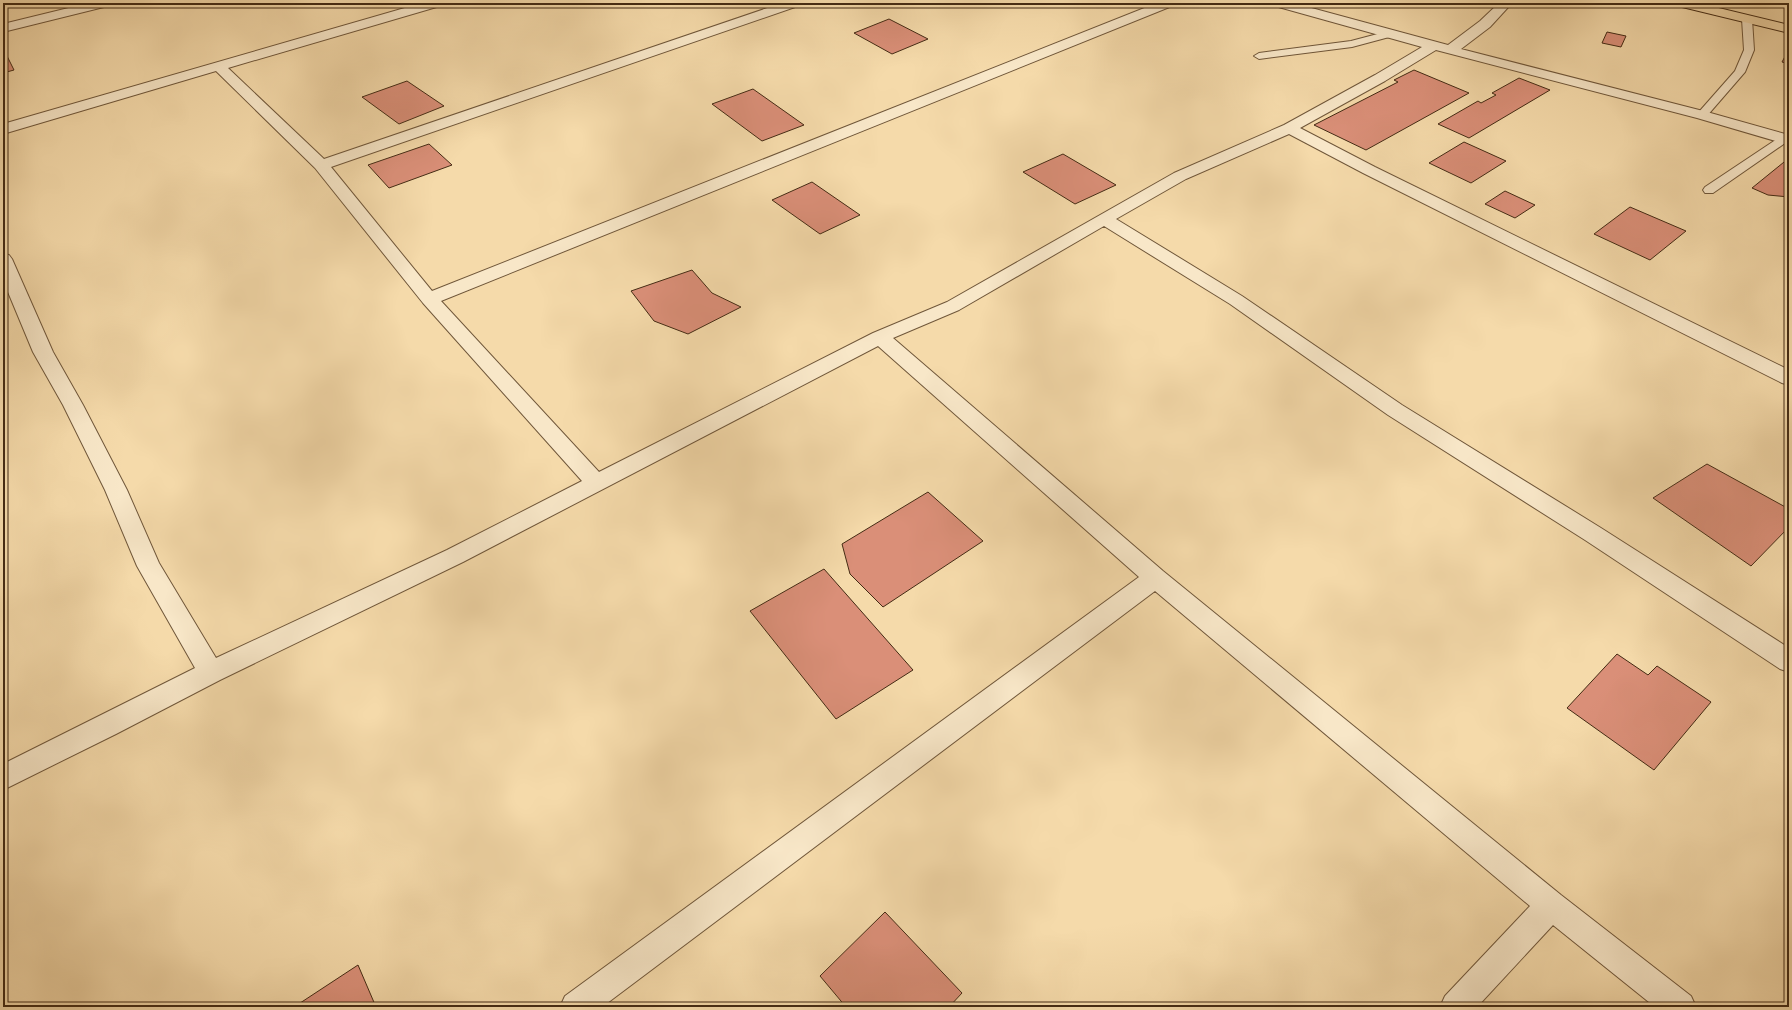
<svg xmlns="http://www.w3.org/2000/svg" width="1792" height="1010" font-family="'Libre Bodoni',serif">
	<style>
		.building { fill: #da8f78; stroke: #442b14 }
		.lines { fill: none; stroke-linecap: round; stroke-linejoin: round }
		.service-casing { stroke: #70573a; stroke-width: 2 }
		.minor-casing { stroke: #70573a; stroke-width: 2 }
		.trunk-casing { stroke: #442b14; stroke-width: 2 }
		.service { fill: #f8e7c8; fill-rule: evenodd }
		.minor { fill: #f8e7c8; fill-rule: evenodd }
		.trunk { fill: #f5daaa; fill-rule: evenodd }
	</style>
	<rect width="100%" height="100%" fill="#f5daaa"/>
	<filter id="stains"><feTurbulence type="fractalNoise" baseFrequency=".005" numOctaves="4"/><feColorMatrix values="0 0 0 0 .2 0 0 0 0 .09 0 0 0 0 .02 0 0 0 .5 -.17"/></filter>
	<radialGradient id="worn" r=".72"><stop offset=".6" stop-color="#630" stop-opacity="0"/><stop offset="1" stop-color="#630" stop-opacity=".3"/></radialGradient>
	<path class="building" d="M889 19 928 39 892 54 854 33Z
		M1607 32 1626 36 1621 47 1602 43Z
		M3 48 14 70 3 73Z
		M1789 49V64L1782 62Z
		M1414 70 1469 93 1366 150 1314 125 1398 82 1394 80Z
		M1519 78 1550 90 1469 138 1438 124 1478 101 1481 103 1496 95 1492 93Z
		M407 81 444 106 399 124 362 97Z
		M753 89 804 125 762 141 712 104Z
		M1464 142 1506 161 1471 183 1429 163Z
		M429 144 452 165 389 188 368 165Z
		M1063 154 1116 185 1075 204 1023 172Z
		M1789 158V197L1768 195 1752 188Z
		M812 182 860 215 820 234 772 200Z
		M1505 191 1535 205 1515 218 1485 204Z
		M1630 207 1686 231 1650 260 1594 234Z
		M692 270 712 293 741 307 688 334 654 321 631 291Z
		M1707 464 1789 509V527L1751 566 1653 498Z
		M928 492 983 541 883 607 850 574 842 544Z
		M824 569 913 670 836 719 750 611Z
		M1617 654 1648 675 1657 666 1711 702 1654 770 1567 708Z
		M885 912 962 993 949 1007H846L820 976Z
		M358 965 376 1007H294Z"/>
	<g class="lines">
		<g class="service-casing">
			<path id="service" d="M1747 16 1752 19 1754 50 1745 72 1706 117H1698L1696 115 1698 113 1735 71 1744 50 1742 19Z
				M1389 31 1394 34 1393 36 1352 47 1259 59 1254 56 1259 53 1351 41Z
				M1784 135 1789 138 1788 141 1713 193H1705L1703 190 1705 187 1780 137Z"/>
		</g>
		<g class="minor-casing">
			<path id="minor" d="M89 3H110L108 6 3 32V24Z
				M422 3H442L440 6 228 68 324 159 782 3H800L798 6 331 167 432 291 1157 3H1174L1172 6 441 301 599 472 873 333 947 302 1174 173 1284 125 1375 75 1422 47 1275 6 1273 3H1293L1448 45 1480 21 1499 3H1512L1490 27 1461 49 1707 112 1789 135V145L1697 118 1436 50 1385 81 1300 128 1375 167 1789 370V385L1782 383 1363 173 1289 134 1186 179 1116 219 1242 296 1402 405 1601 528 1789 648V672L1780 669 1585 540 1388 415 1230 304 1104 226 959 310 893 338 1163 571 1561 895 1691 996 1696 1007H1655L1553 925 1477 1007H1440L1445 996 1530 906 1155 591 602 1007H560L565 996 1139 577 878 346 463 562 220 680 116 734 3 790V764L195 668 137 566 105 490 63 405 33 352 3 280V254L9 255 12 259 53 352 83 405 127 490 159 563 216 658 447 550 582 481 423 303 315 168 216 71 3 134V124Z"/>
		</g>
		<g class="trunk-casing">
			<path id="trunk" d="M1676 3H1698L1789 25V33L1678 6Z"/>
		</g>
		<use href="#service" class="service"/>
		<use href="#minor" class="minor"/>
		<use href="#trunk" class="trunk"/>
	</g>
	<rect width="1792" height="1010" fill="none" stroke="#f5daaa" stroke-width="16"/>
	<rect x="4" y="4" width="1784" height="1002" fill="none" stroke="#442b14" stroke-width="2"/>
	<rect x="8" y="8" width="1776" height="994" fill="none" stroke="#442b14"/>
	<rect width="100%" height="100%" filter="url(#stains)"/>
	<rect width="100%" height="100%" fill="url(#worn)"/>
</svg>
